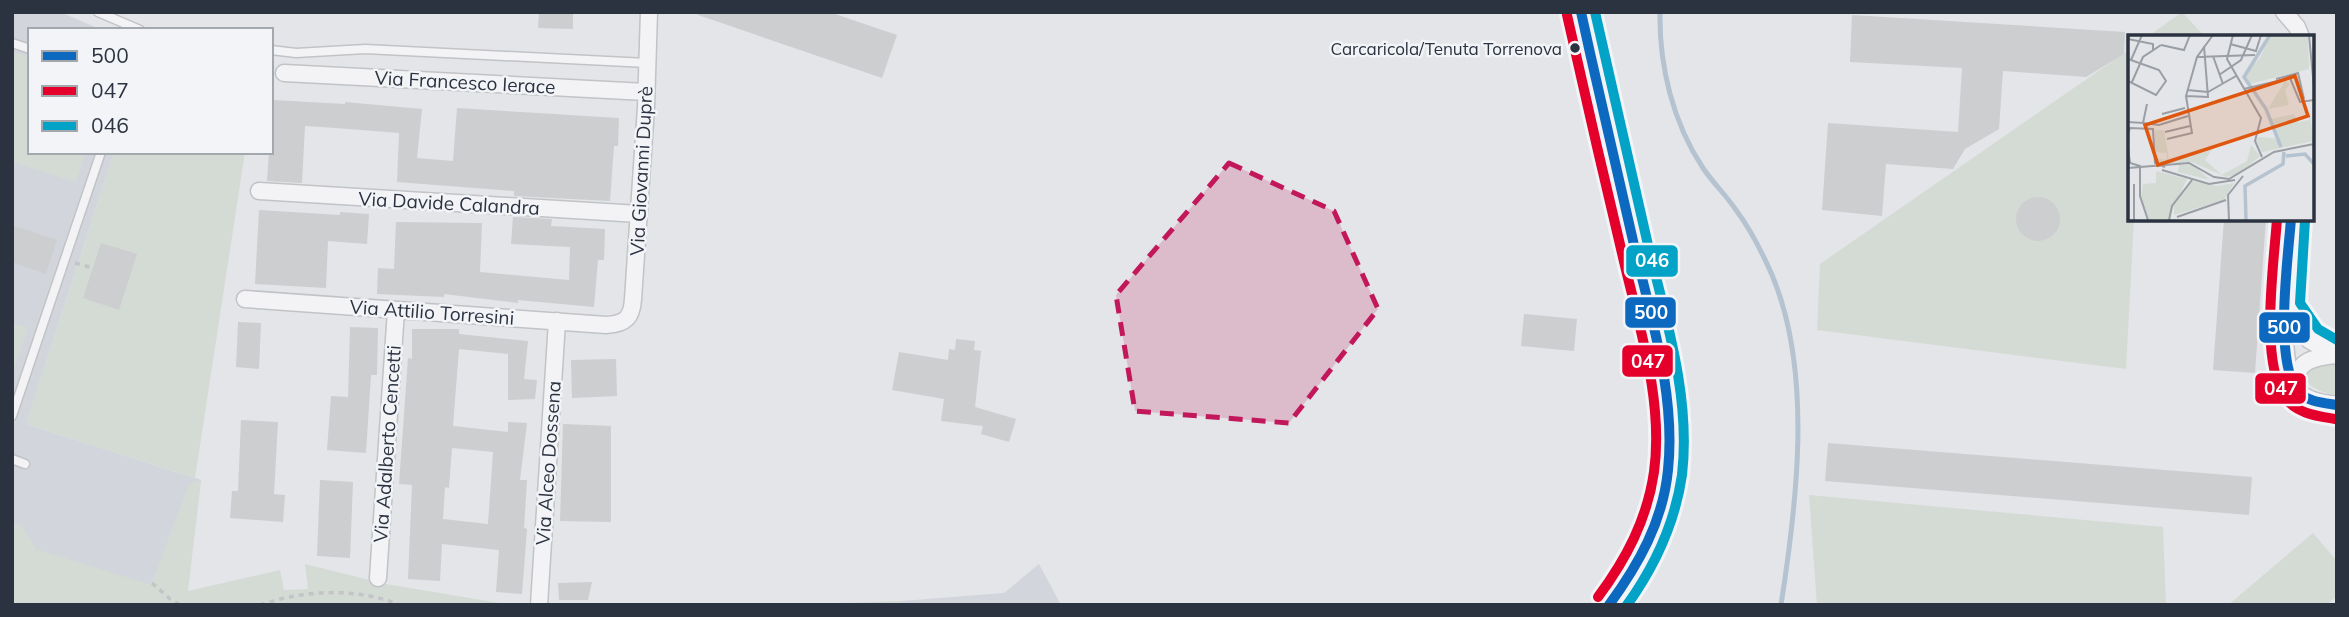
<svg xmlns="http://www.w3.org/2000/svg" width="2349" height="617" font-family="Mulish,sans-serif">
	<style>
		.built { fill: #d2d5db }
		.green { fill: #d4dbd4 }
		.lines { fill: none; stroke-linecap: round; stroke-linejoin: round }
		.stream { stroke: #b5c2d0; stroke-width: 5 }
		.building { fill: #ccced0; fill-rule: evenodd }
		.service-casing { stroke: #c2c3c6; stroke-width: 11 }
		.minor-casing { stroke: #c2c3c6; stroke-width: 19 }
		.path { stroke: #c3c3c8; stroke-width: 3.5; stroke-dasharray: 5 5; stroke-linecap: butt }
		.service { stroke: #f3f3f5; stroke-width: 8 }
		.minor { stroke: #f3f3f5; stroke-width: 16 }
		.bus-1-casing { stroke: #f2f4f7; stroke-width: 16 }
		.bus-2-casing { stroke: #f2f4f7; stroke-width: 16 }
		.bus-3-casing { stroke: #f2f4f7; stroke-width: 16 }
		.bus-1 { stroke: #0c69bf; stroke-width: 10 }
		.bus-2 { stroke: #e4002b; stroke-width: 10 }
		.bus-3 { stroke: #02a3c7; stroke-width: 10 }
		.marked { fill: #c2185b; fill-opacity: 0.2; stroke: #c2185b; stroke-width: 5; stroke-dasharray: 14 9; stroke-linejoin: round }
		.bus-dot { fill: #2c3340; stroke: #f2f4f7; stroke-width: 2.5 }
		.labels { text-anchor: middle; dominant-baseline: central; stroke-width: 5; stroke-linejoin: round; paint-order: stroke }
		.bus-label { font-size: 17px; fill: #2c3340; stroke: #f2f4f7; text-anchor: end }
		.street-label { font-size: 19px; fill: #2c3340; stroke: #f2f4f7 }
		.inset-river { fill: none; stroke: #b5c2d0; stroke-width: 3.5 }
		.inset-road { fill: none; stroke: #9a9ea5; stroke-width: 2 }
		.view { fill: #df570f; fill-opacity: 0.15; stroke: #df570f; stroke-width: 3.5 }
		.inset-edge { fill: none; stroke: #2c3340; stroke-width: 3.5 }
		.line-badge { stroke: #f2f4f7; stroke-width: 2.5 }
		.badge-label { font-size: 19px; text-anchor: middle; font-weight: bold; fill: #fff }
	</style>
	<rect width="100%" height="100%" fill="#e3e5e8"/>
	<path class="built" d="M12 12H60L102 30H30V152H114L26 424 201 480 187 591 19 605 12 601Z
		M1039 564 1061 605H903L902 601 1004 593Z"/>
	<path class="green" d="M2182 12 2205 37H2147Z
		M2130 49V219H2134L2126 369 1817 330 1820 264Z
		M12 52 30 57V152H86L76 182 12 162Z
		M114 152H245L195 478 26 424Z
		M12 323 28 328 12 373Z
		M2316 362 2337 363V395C2322 392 2303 388 2304 369Z
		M201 480 188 591 280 570 284 590 308 589 305 564 386 584 511 605H19L12 601V523L21 525 36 549 148 584 152 582 189 484Z
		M1809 495 2163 527 2166 605H1817Z
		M2313 533 2337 561V596L2326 605H2228Z
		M902 601 903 605H783Z"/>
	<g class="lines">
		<path class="stream" d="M1660 12C1659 66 1673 123 1703 168 1713 183 1726 195 1736 210 1751 230 1762 252 1772 275 1813 372 1797 503 1781 605"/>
	</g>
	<path class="building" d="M539 12H573V29L538 28Z
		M699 12H829L897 35 882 78 698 15Z
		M1852 15 2125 32 2124 54 2086 77 2003 71 1999 129 1965 149 1953 169 1886 164 1882 216 1822 210 1828 123 1958 132 1962 68 1850 62Z
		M274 100 345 104V102L422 109 417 158 453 161 457 108 619 118 618 146H614L610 201 514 196V191L397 182 399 133 336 128 305 126 302 183 267 181 269 152H271L272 147Z
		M2016 219a22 22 0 1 1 44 0a22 22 0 1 1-44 0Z
		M259 210 340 215V212L369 214 367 244 328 241 326 288 255 284Z
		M513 217 552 219 551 226 605 229 604 260H598L594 307 518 300V303L444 294V297L377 294 378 268 394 269 396 222 482 223 480 272 569 280 570 247 511 244Z
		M2224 219H2266L2255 373 2213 370Z
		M12 225 57 240 46 274 12 262Z
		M101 243 137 254 119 310 83 298Z
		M1524 314 1577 319 1574 351 1521 346Z
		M238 322 261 323 259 369 236 367Z
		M350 327 378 328 377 375H371L366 453 327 450 331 396 348 397Z
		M412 329H459V334L528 341 524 379 537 380 535 399 508 400V354L459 349 453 426 508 432V422L527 423 520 480H527L524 528 527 529 522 594 496 592 499 550 442 544 440 581 408 579 412 485 399 484 408 358 412 359ZM452 448 493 452 488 524 443 519 445 487 449 488Z
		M956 339 975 341 974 350 981 351 975 407 1016 419 1009 442 981 434 983 426 941 421 944 399 892 390 899 352 948 360 949 349 955 350Z
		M616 359 617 396 572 398 571 360Z
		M241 420 278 422 274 494 285 495 283 522 230 518 232 491H238Z
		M563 424 611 426V522L560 521Z
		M1828 443 2252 477 2249 515 1825 481Z
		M320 480 353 482 350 558 317 556Z
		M592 582 588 600H559L558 583Z"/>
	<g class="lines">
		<g class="service-casing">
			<path id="service" d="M98 12 140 30
				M12 43 30 49
				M271 50 296 53 365 49 647 63
				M12 416 101 152
				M12 459 25 464"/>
		</g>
		<g class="minor-casing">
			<path id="minor" d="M1581 12C1600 97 1619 182 1639 266 1654 333 1675 402 1668 471 1661 526 1642 562 1609 605
				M2284 12 2297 27 2301 37
				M284 73 646 92
				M259 191 639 214
				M2291 219C2289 254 2275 364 2297 390 2306 401 2323 403 2337 405
				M245 299 606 325C626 324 632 317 633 299L646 107 649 12
				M2287 308 2309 340 2337 356
				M2293 382C2300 360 2312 358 2334 355
				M378 578 396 310
				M539 605 557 321"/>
		</g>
		<path class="path" d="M75 263 93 268
			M152 583 170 599 180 605
			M260 605C304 590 356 587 400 605"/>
		<use href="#service" class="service"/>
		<use href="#minor" class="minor"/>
		<g class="bus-1-casing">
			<path id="bus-1" d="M1581 12C1598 90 1616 168 1634 245 1651 318 1676 395 1668 470 1663 521 1639 564 1609 605
				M2291 219C2288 259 2274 358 2297 390 2306 402 2324 403 2337 405"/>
		</g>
		<g class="bus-2-casing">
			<path id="bus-2" d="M1567 15C1585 94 1603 174 1622 253 1638 323 1664 400 1654 472 1647 520 1626 559 1598 597
				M2277 219C2274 263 2259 363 2286 399 2298 414 2318 416 2335 419"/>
		</g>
		<g class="bus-3-casing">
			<path id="bus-3" d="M1595 12C1613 90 1630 167 1648 245 1666 319 1691 398 1682 475 1675 523 1655 566 1627 605
				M2305 220 2300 303 2318 329 2337 340"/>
		</g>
		<use href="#bus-1" class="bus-1"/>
		<use href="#bus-2" class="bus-2"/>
		<use href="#bus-3" class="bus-3"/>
	</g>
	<path class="marked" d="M1229 163 1334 211 1378 309 1289 423 1135 411 1116 295Z"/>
	<circle class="bus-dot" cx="1575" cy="48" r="6"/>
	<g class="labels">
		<g class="bus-label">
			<text x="1562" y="48">Carcaricola/Tenuta Torrenova</text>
		</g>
		<g class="street-label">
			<text transform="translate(465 82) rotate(3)">Via Francesco Ierace</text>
			<text transform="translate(641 171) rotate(-87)">Via Giovanni Duprè</text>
			<text transform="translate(449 203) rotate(3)">Via Davide Calandra</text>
			<text transform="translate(432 312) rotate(4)">Via Attilio Torresini</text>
			<text transform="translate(387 444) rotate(-86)">Via Adalberto Cencetti</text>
			<text transform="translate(548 463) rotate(-86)">Via Alceo Dossena</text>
		</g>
	</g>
	<g transform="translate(2128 35)">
		<rect width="186" height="186" fill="#e3e5e8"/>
		<path d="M142 0H180L181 34 121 49 117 37 132 23ZM157 46 162 49 157 55 161 70 140 74ZM182 77 185 106 134 117 128 105 131 102 151 104 143 84 166 79 170 87 181 85ZM27 95H36L41 124 87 110 77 125 94 140 119 126 123 110 132 121 111 139 98 142 64 127 31 129 28 123 38 125 39 118 27 117ZM51 130H65L82 145 50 137ZM28 136 59 144 40 184H21L13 162 15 149 28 148ZM63 146 89 151 106 148 96 165 46 180V170Z" fill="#d4dbd4"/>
		<path class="inset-river" d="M142 0 116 42 138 74 153 112M158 121 177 119 186 129M118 185 117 151 155 129 156 117"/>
		<path class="inset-road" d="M105 0 99 24 133 83 127 106 134 122M181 0 186 53M0 4 25 9V15M102 9 128 16 133 0M33 10 56 15 62 0M85 21 95 49M69 22 127 20M0 24 31 35 38 46 28 60 0 46M3 25 14 0M91 40 113 25 124 0M148 44 170 38 176 64M4 47 15 22 33 10M116 54 162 43 172 67 186 65M59 55 80 57 108 41M58 61 80 62 76 11M34 79 57 73M0 87 15 88 19 69M15 88 31 90 60 81M37 97 62 91M0 99 2 93 25 94 27 128 37 132M39 104 64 98 58 61 69 22 85 0M0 113 2 128 12 131V161L20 185M0 133 61 128 86 142 101 144 146 117 186 109M34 135 81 149 107 145M6 149V185M49 182 98 165M41 185 44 171 64 145M101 185 100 160 115 141"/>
		<path class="view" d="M167 41 180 81 30 130 17 90Z"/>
		<rect width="186" height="186" class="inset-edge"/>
	</g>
	<g class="line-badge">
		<rect x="1625" y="244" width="54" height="34" rx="7" fill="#02a3c7"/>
		<rect x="1624" y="296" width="53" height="33" rx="7" fill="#0c69bf"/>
		<rect x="2258" y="311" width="53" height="33" rx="7" fill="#0c69bf"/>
		<rect x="1621" y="344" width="53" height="34" rx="7" fill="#e4002b"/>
		<rect x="2254" y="372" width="53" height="33" rx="7" fill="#e4002b"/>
	</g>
	<g class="badge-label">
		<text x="1652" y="267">046</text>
		<text x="1651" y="319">500</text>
		<text x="2284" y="334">500</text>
		<text x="1648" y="368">047</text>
		<text x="2281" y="395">047</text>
	</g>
	<rect width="2349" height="617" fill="none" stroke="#2c3340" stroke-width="28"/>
	<rect x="28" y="28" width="245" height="126" fill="#f2f4f7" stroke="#a3a7ae" stroke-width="2"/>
	<rect x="42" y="51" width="35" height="10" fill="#0c69bf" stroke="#a3a7ae" stroke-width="2"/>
	<text x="91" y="63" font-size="21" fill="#2c3340">500</text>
	<rect x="42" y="86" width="35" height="10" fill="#e4002b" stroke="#a3a7ae" stroke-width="2"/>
	<text x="91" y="98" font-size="21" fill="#2c3340">047</text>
	<rect x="42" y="121" width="35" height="10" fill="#02a3c7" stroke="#a3a7ae" stroke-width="2"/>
	<text x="91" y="133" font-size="21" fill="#2c3340">046</text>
</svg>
